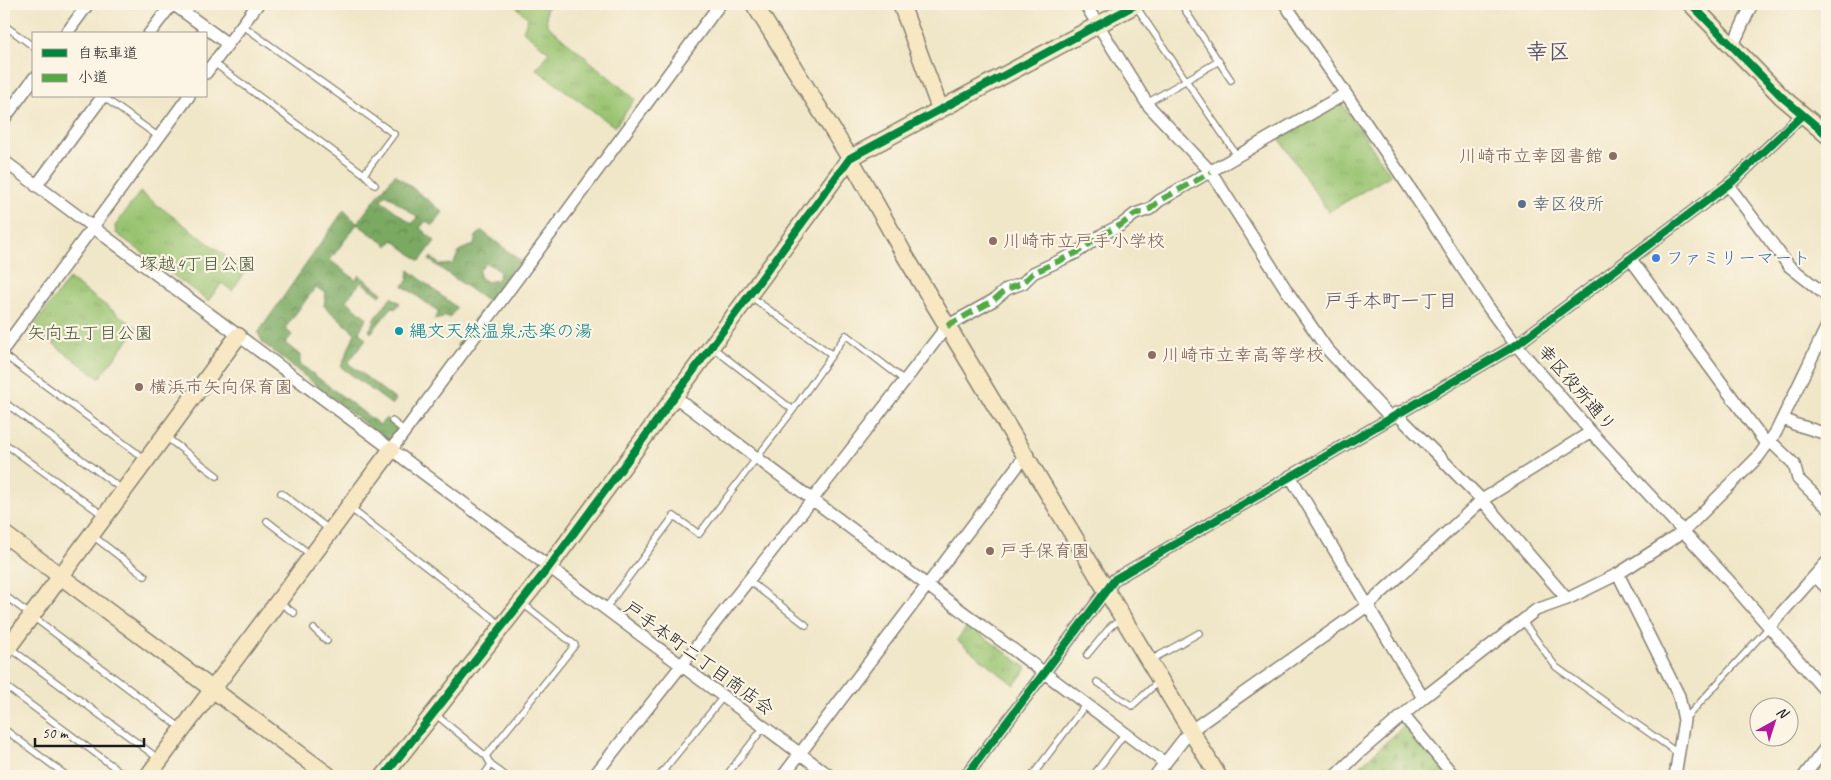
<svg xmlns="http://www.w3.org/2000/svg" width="1831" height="780" font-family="Caveat,'Klee One',sans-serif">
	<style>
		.forest { fill: url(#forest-crowns); stroke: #4b623f; fill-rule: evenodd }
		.cemetery { fill: url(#cemetery-stones); stroke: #5a7046 }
		.park { fill: url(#park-tufts); stroke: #5a7046 }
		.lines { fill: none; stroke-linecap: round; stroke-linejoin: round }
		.lane-casing { stroke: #868172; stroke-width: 8 }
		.street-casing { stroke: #868172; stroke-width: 14 }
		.secondary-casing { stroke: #868172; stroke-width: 19 }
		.lane { stroke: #fff; stroke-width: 5.5 }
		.street { stroke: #fff; stroke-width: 11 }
		.secondary { stroke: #f7e8c3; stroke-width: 16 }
		.quiet { stroke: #52a943; stroke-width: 6; stroke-dasharray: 12 6; stroke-linecap: butt }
		.cycleway-casing { stroke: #fcf5e5; stroke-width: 11 }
		.cycleway { stroke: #00873e; stroke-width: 8 }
		.education-dot { fill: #8d6e63; stroke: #fcf5e5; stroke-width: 2 }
		.service-dot { fill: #5c6f8a; stroke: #fcf5e5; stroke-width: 2 }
		.shop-dot { fill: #3f7fe0; stroke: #fcf5e5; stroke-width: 2 }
		.culture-dot { fill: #0f9aa8; stroke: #fcf5e5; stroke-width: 2 }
		.labels { text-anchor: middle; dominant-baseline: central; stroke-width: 4.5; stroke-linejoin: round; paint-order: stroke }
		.education-label { font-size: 18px; fill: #785e54; stroke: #fcf5e5; text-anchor: start }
		.service-label { font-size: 18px; fill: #4e5e75; stroke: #fcf5e5; text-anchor: start }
		.shop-label { font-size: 18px; fill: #366cbe; stroke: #fcf5e5; text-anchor: start }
		.park-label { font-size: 18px; fill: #475639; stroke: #fcf5e5 }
		.culture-label { font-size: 18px; fill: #0d838f; stroke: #fcf5e5; text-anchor: start }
		.street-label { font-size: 18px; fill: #1c1c1c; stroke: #fcf5e5 }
		.neighbourhood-label { font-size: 19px; fill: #585167; stroke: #fcf5e5 }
		.district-label { font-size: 22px; font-weight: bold; fill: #585167; stroke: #fcf5e5 }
	</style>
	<defs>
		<pattern id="forest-crowns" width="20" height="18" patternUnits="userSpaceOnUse" patternTransform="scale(1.25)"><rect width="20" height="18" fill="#7aa962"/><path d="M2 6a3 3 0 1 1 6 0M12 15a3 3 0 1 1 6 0" fill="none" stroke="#638950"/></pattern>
		<pattern id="cemetery-stones" width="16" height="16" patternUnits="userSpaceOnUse" patternTransform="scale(1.25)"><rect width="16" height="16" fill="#98c370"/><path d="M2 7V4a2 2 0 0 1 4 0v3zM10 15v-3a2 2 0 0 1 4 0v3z" fill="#82a760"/></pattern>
		<pattern id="park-tufts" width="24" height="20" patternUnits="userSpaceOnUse" patternTransform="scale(1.25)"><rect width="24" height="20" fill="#98c370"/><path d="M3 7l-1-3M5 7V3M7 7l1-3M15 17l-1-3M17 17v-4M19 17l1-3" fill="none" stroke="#82a760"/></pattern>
	</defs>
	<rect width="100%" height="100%" fill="#fcf5e5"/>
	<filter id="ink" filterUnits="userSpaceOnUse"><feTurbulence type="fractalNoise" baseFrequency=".02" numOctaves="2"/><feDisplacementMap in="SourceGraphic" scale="10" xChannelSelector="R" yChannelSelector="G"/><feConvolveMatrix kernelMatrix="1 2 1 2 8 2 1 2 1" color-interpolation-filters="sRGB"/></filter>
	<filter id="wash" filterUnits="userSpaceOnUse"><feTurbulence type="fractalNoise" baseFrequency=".0096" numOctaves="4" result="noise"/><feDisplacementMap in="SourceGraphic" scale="20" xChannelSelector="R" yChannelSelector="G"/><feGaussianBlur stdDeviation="1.12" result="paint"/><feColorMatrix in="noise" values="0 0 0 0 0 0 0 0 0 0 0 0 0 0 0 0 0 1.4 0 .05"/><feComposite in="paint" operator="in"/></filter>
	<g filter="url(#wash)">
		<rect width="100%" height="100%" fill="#f0e6c8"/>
		<path class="forest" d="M395 174 443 212 432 226 426 221 420 228 435 241 420 261 393 240 388 246 357 224 330 260 356 280 359 275 382 293 380 296 361 282 346 300 367 318 359 332 366 339 348 363 396 400 392 405 341 367 355 333 324 306 326 292 315 288 285 328 292 335 285 343 300 355V364L380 425 386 418 400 430 389 443 263 343 258 333 344 210 357 223ZM386 194 417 217 412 224 381 200Z
			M482 231 521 261V267L460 350 457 345 465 335 464 333 488 302 429 260 431 257 440 265 453 264 460 250 474 245 476 236ZM486 263 496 268 500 273 497 280 488 282 481 279 479 271Z
			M409 270 457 308 449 318 445 315 443 318 434 320 439 312 403 286 407 281Z
			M391 297 400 303 395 309 392 307 371 333 369 330 375 322 373 321Z"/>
		<path class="cemetery" d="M1406 724 1448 776H1349Z"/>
		<path class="park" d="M513 4H550L546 10 547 25 635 99 615 127 536 69 549 52 523 31 528 18Z
			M1341 102 1391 175 1328 212 1279 138Z
			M140 192 246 271 232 291 222 283 208 301 116 233 115 226Z
			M69 279 137 328 99 378 32 328Z
			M968 625 1027 668 1014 685 957 640Z"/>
	</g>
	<g filter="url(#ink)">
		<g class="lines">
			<g class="lane-casing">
				<path id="lane" d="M1181 4 1231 80
					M1135 5 1238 157
					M4 25 34 47
					M242 25 394 134 364 174
					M214 63 364 174 375 185
					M102 96 159 137
					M1147 103 1219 61
					M750 296 831 354
					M712 347 793 410
					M4 355 145 459
					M4 402 123 490
					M392 421 405 431
					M166 437 217 476
					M4 443 103 515
					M281 493 330 530
					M350 508 501 625
					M267 521 311 555
					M93 536 145 576
					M748 580 806 625
					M4 595 181 728
					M279 602 294 613
					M605 609 674 516 699 534 793 410 846 335 904 380
					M1522 620 1556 667 1679 754
					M314 629 327 641
					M10 648 159 759
					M1087 655 1111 626 1121 620
					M1151 660 1199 633
					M1097 682 1132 706 1159 681
					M4 685 126 776
					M435 714 486 756
					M1685 719 1769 627
					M4 729 67 776
					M491 765 506 776
					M663 771 670 776
					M4 775 6 776
					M483 776 491 765 486 756 575 645 522 603
					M659 776 723 697
					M726 776 764 727
					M1032 776 1086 704
					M1093 776 1125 733"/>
			</g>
			<g class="street-casing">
				<path id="street" d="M173 4 228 44
					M1085 4 1148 105 1211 172 1287 291 1327 349 1390 417
					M1285 4 1407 184 1488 307 1516 345 1591 432 1731 583 1827 693
					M66 34 88 4
					M149 34 172 4
					M1732 47 1752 4
					M206 73 258 4
					M4 119 34 78
					M4 161 830 776
					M1728 185 1789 266 1827 296
					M36 186 103 96
					M1630 258 1767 445
					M4 348 189 96
					M674 396 1165 763
					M1396 413 1482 500 1567 599
					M1783 418 1794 424 1827 434
					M1769 440 1794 464 1798 479 1827 507
					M391 450 720 4
					M1290 476 1423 698
					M1618 574 1679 696 1684 720 1675 776
					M1815 576 1827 588
					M1769 627 1827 562
					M1403 715 1454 776
					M594 776 812 500 947 326 994 300 1007 289 1023 283 1033 273 1076 253 1103 234 1121 225 1135 214 1150 209 1159 201 1345 94
					M783 776 1025 456
					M966 776 1115 579 1516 345 1733 181 1802 115
					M1155 776 1190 731 1367 606 1482 500 1591 432
					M1335 776 1360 752 1423 698 1536 610 1567 599 1618 574 1683 532 1758 457 1776 432 1827 326
					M1804 776 1827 746"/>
			</g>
			<g class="secondary-casing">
				<path id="secondary" d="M754 4 850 158 904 254 1218 776
					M901 4 940 109
					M1691 4 1782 97 1827 135
					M4 534 329 776
					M4 653 238 336
					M148 776 391 450
					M384 776 549 567 850 158 1137 4"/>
			</g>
			<use href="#lane" class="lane"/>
			<use href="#street" class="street"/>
			<use href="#secondary" class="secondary"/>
			<path class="quiet" d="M947 326 994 300 1007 289 1023 283 1033 273 1076 253 1103 234 1121 225 1135 214 1150 209 1159 201 1211 172"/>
			<g class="cycleway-casing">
				<path id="cycleway" d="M1691 4 1782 97 1827 135
					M384 776 549 567 850 158 1137 4
					M966 776 1115 579 1516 345 1733 181 1802 115"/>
			</g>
			<use href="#cycleway" class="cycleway"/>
		</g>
	</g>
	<g class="education-dot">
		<circle cx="1613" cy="156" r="5"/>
		<circle cx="993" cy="241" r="5"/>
		<circle cx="1152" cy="355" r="5"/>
		<circle cx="139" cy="387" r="5"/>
		<circle cx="990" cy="551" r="5"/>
	</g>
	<circle class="service-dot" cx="1522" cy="204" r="5"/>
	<circle class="shop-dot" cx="1656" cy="258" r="5"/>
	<circle class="culture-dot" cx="399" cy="331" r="5"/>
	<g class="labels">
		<g class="education-label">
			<text x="1603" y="156" text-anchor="end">川崎市立幸図書館</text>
			<text x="1003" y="241">川崎市立戸手小学校</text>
			<text x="1162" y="355">川崎市立幸高等学校</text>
			<text x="149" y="387">横浜市矢向保育園</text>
			<text x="1000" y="551">戸手保育園</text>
		</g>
		<g class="service-label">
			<text x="1532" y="204">幸区役所</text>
		</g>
		<g class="shop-label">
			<text x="1666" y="258">ファミリーマート</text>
		</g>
		<g class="park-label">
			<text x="198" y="264">塚越4丁目公園</text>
			<text x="90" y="333">矢向五丁目公園</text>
		</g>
		<g class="culture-label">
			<text x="409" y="331">縄文天然温泉;志楽の湯</text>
		</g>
		<g class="street-label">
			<text transform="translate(1577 388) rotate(49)">幸区役所通り</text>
			<text transform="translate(699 658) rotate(36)">戸手本町二丁目商店会</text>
		</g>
		<g class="neighbourhood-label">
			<text x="1391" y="301">戸手本町一丁目</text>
		</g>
		<g class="district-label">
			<text x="1548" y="52">幸区</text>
		</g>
	</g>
	<rect width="1831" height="780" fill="none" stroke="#fcf5e5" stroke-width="20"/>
	<rect x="32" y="32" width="175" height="65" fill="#fcf5e5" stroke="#a29e95"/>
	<rect x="42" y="49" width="25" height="8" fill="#00873e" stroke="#a29e95"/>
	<text x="78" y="58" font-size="15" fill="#1c1c1c">自転車道</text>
	<rect x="42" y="74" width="25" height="8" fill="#52a943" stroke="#a29e95"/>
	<text x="78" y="82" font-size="15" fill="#1c1c1c">小道</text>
	<g transform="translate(1774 722) rotate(39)"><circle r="24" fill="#fcf5e5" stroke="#a29e95"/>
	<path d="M0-4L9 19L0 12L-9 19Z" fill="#b5179e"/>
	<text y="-8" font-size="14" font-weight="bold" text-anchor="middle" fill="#1c1c1c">N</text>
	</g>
	<path d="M35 738v8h109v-8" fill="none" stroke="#1c1c1c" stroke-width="2.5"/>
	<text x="42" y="738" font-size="15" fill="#1c1c1c" stroke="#fcf5e5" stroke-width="4" paint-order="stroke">50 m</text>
</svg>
